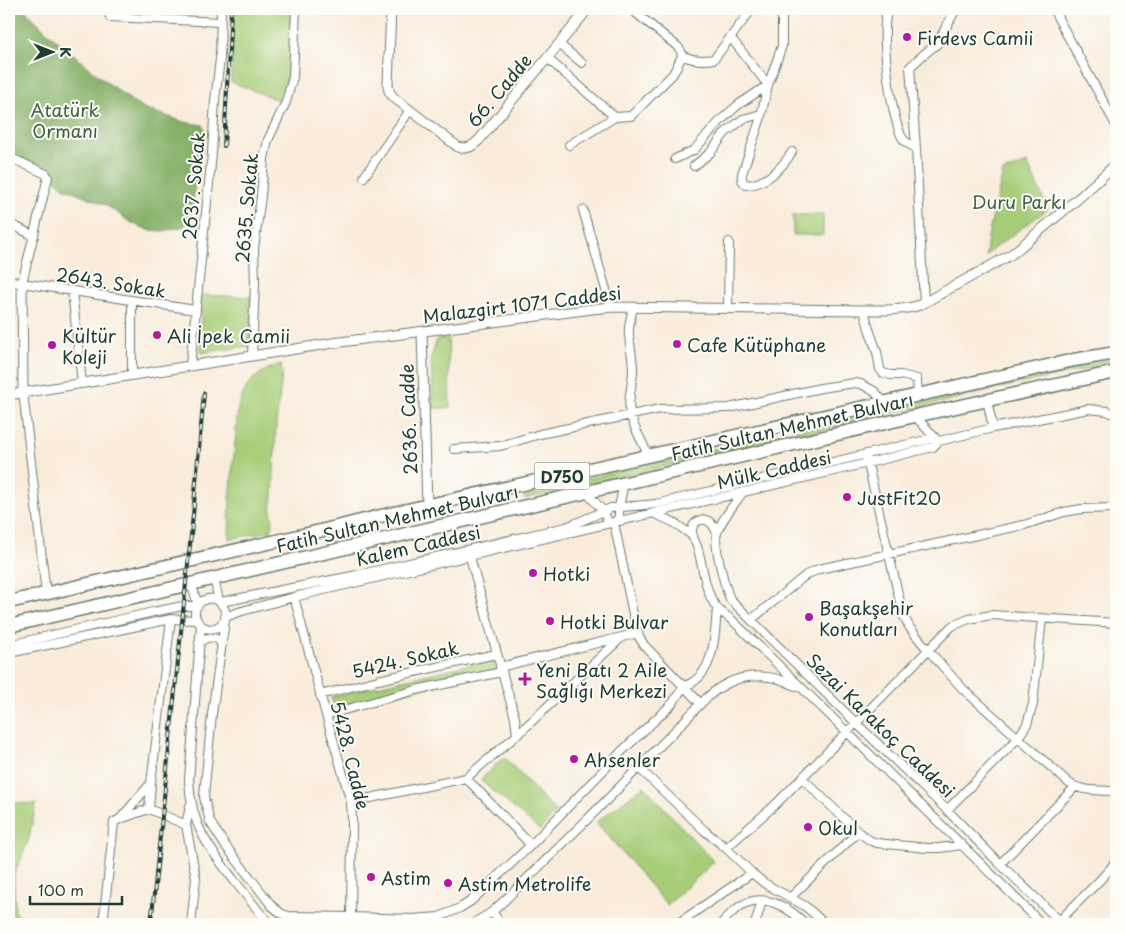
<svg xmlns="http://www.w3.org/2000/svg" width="1125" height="933" font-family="'Playpen Sans',sans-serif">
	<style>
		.green { fill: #a7cd78; stroke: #638556 }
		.forest { fill: #85b068; stroke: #52764e }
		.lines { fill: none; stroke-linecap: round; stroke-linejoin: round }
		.minor-casing { stroke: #6b7a6e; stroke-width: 10 }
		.tertiary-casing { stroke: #6b7a6e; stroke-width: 11 }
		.trunk-casing { stroke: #6b7a6e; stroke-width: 15 }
		.minor { stroke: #fff; stroke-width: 8 }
		.tertiary { stroke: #fff; stroke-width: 9 }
		.trunk { stroke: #fff; stroke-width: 12 }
		.rail-casing { stroke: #1f3d34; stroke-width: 4 }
		.rail { stroke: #fdfcf7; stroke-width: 2; stroke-dasharray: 5.5; stroke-linecap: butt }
		.poi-dot { fill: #b5179e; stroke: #fdfcf7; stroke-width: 2 }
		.labels { text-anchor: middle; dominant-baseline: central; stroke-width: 4; stroke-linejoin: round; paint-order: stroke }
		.shield { fill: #fdfcf7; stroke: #62766e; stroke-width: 1 }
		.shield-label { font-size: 16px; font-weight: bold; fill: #1f3d34 }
		.poi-label { font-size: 18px; fill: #1f3d34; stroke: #fdfcf7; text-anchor: start }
		.street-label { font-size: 18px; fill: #1f3d34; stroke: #fdfcf7 }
		.park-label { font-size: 18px; fill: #416145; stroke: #fdfcf7 }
	</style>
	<rect width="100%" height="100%" fill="#fdfcf7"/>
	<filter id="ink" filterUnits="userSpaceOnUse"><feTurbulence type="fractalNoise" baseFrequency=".02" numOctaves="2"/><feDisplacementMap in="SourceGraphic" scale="10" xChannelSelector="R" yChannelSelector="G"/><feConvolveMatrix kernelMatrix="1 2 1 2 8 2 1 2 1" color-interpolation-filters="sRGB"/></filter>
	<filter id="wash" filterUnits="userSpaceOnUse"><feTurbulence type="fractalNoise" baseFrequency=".0096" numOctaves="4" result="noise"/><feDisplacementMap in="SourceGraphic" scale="20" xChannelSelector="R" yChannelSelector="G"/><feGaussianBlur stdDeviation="1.12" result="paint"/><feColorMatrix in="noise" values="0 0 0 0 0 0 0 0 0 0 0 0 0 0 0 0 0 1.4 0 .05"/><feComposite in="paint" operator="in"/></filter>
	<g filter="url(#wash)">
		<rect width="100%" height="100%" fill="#f9ecdb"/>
		<path class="green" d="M233 9H293L292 62 283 102 231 82Z
			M1027 163 1048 209 993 249 986 256 988 237 1003 172Z
			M793 215H823V235H793Z
			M202 295 253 297 250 346 201 353 200 335Z
			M448 337 450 408H433L431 358 437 339Z
			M1116 358V363L1017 384 789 438 524 499 523 493 1088 363Z
			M281 364 282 375 276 424 273 497 271 511 273 521 271 531 229 539 230 500 238 408C246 382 255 373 281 364Z
			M493 659 496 670 335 709 331 697Z
			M504 757 556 812 540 830 480 780Z
			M644 786 714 862 667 905 596 822Z
			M9 801 17 803 36 804 29 839 14 875 15 911 18 924H9Z"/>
		<path class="forest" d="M9 9H24L45 30 100 77 140 107 184 122 203 125 206 133 196 174 192 213 185 226 163 231 148 230 130 222 106 205 63 187 46 171 9 153Z"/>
	</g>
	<g filter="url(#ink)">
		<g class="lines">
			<g class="minor-casing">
				<path id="minor" d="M111 9 110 17 221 22
					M782 9V46L768 85 760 120 742 174V180L746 185C767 184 781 169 792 152
					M888 9C879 27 891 121 903 139 906 143 912 146 916 148
					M1053 9 1116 125
					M559 44 582 63
					M682 56C694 60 702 61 714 59L752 9
					M547 58 615 117
					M569 145 615 117 631 116 673 74 682 56 681 51 678 47 631 9
					M9 157 46 174 48 177 22 283 195 310
					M675 159 694 150 721 120 738 105 768 85 731 38
					M694 166 710 153 725 133 743 119 761 114
					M364 177 410 110
					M583 210 611 307
					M9 223 34 236
					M72 291 82 383
					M924 303 916 148 910 67 923 55 937 44 956 9
					M633 308C631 317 628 325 629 335 630 347 633 358 633 370 633 384 627 399 630 413 633 428 643 441 648 456
					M728 309 729 242
					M864 310 869 329 877 352 880 369 883 373 891 375H901L917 379 918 395
					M252 356 255 283 254 249 261 196 264 159 268 140 286 102 293 77 296 9
					M190 366 212 154 215 100 220 59 221 9
					M132 375V300
					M23 392 46 594
					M987 400 993 428
					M915 416 937 440
					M454 449 500 446 540 434 660 409 729 408 821 388 854 383 861 384 874 391 885 403
					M867 460 903 615 910 628 928 650 963 689 1069 783C1082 792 1101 790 1116 791
					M586 492 603 511 609 523H614
					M743 492C734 505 722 518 717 533 713 544 725 587 730 599L856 723 947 810 1000 864 1063 924
					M653 513 673 522 693 536
					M614 523 636 628 639 637 644 645 700 703
					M614 523 619 517V507L624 483
					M717 533C715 529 713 523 708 521 701 517 692 523 692 531 692 537 696 543 698 549 703 567 705 593 717 608 721 612 727 616 732 620L847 732 1042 924
					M470 557 515 718 517 735
					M214 578 219 601
					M191 583 198 605
					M294 597 326 715 351 802 352 819 351 924
					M221 602 357 575 566 527 574 524 611 508 656 504 930 439 939 441 993 428 1088 409 1107 411 1116 415
					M225 617 242 611 294 597 868 463 933 447 939 441
					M751 620 806 575 819 569 1024 525 1064 512 1082 509 1116 508
					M224 621C207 643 183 613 202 601 206 599 210 598 214 599 221 601 224 607 226 613L212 714 204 796 205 802 210 822 225 845 272 906 282 914 289 916 351 917 412 919 439 917 460 908 471 901 531 845 622 751 672 704 684 686C715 677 715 634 717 608
					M201 625 189 780C191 825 206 844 233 879 245 894 257 909 269 924
					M199 643C207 636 217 635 222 645
					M9 645 153 612 183 606H197
					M9 653 171 619 196 620
					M500 667 638 633
					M320 695 378 680 496 654
					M326 715 416 690 502 672
					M639 768 705 831 726 848 752 873 764 883 805 906 825 924
					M466 778 531 845
					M802 778 858 832 871 841 877 843 927 848H939L962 845
					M151 783 149 809 186 825
					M351 802 466 778 517 735 622 637
					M190 806 186 825 196 878 191 924
					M947 810 1018 738 1027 724 1033 704 1042 618
					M120 819 151 783 171 619
					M726 848 775 805 952 626 969 619 991 615 1116 623
					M1000 864 1075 787
					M791 897 858 832
					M492 912 501 924
					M103 924 114 822 120 819 149 809
					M472 924 492 912 505 900C551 855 598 810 643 763 658 748 674 732 688 717 700 704 711 692 726 684 747 673 774 674 795 686
					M677 924 752 873
					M721 924C728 916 738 905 749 902 769 895 792 910 805 924
					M755 924 762 901
					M1056 924 1099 881 1111 868 1116 860"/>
			</g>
			<g class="tertiary-casing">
				<path id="tertiary" d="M391 9 388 84 389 91 393 97 458 147C467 150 473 146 479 140L588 9
					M9 281 22 283 23 392
					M422 332 427 506
					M9 395 333 343 592 309 611 307 862 310C882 310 901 311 920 305L1012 254 1080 197 1116 164"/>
			</g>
			<g class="trunk-casing">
				<path id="trunk" d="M9 602 316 532 385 515 1074 360 1116 353
					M9 626 915 416 1116 372"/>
			</g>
			<use href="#minor" class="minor"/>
			<use href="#tertiary" class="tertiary"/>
			<use href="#trunk" class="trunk"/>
			<g class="rail-casing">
				<path id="rail" d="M224 146 231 9
					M151 924 193 515 204 393"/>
			</g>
			<use href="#rail" class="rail"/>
		</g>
	</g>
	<g class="poi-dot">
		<circle cx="907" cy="37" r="5"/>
		<circle cx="157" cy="335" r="5"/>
		<circle cx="677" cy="344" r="5"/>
		<circle cx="52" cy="345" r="5"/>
		<circle cx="847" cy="497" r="5"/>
		<circle cx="533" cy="573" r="5"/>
		<circle cx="809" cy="617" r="5"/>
		<circle cx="550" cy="621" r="5"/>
		<path d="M522.5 671.5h5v5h5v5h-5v5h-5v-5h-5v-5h5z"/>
		<circle cx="574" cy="759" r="5"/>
		<circle cx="808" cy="827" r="5"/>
		<circle cx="371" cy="877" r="5"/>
		<circle cx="448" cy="883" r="5"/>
	</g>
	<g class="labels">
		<rect class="shield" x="534.5" y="462.5" width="55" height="27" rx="4"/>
		<g class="shield-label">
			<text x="562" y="476">D750</text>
		</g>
		<g class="poi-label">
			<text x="917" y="37">Firdevs Camii</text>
			<text x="62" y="335">Kültür<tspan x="62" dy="21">Koleji</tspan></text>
			<text x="167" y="335">Ali İpek Camii</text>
			<text x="687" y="344">Cafe Kütüphane</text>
			<text x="857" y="497">JustFit20</text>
			<text x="543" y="573">Hotki</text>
			<text x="819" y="607">Başakşehir<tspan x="819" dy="21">Konutları</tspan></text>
			<text x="560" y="621">Hotki Bulvar</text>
			<text x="536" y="669">Yeni Batı 2 Aile<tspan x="536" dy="21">Sağlığı Merkezi</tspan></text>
			<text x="584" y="759">Ahsenler</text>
			<text x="818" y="827">Okul</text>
			<text x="381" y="877">Astim</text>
			<text x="458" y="883">Astim Metrolife</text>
		</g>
		<g class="street-label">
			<text transform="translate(499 90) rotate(-50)">66. Cadde</text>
			<text transform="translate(193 186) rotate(-85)">2637. Sokak</text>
			<text transform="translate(246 208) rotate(-85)">2635. Sokak</text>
			<text transform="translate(111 282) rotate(9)">2643. Sokak</text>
			<text transform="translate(522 304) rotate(-7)">Malazgirt 1071 Caddesi</text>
			<text transform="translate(408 419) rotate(-92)">2636. Cadde</text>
			<text transform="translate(792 426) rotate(-13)">Fatih Sultan Mehmet Bulvarı</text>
			<text transform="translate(774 469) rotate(-13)">Mülk Caddesi</text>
			<text transform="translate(397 518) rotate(-13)">Fatih Sultan Mehmet Bulvarı</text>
			<text transform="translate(418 545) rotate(-13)">Kalem Caddesi</text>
			<text transform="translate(405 659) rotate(-13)">5424. Sokak</text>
			<text transform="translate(881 725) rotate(44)">Sezai Karakoç Caddesi</text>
			<text transform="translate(351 755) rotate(76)">5428. Cadde</text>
		</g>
		<g class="park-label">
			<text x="65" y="109">Atatürk<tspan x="65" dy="21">Ormanı</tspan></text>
			<text x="1019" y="201">Duru Parkı</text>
		</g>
	</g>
	<rect width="1125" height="933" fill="none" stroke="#fdfcf7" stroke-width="30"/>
	<g transform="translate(52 52) rotate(90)" stroke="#fdfcf7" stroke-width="4" paint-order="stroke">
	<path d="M0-4L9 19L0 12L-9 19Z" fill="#1f3d34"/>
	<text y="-8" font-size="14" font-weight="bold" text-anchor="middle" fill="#1f3d34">K</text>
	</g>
	<path d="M30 896v8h92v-8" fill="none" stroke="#1f3d34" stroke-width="2.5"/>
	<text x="38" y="896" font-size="15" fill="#1f3d34" stroke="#fdfcf7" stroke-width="4" paint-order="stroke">100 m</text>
</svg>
